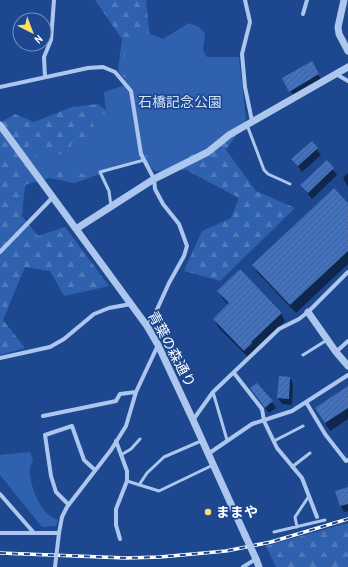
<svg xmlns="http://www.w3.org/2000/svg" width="348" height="567" font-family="'Archivo Narrow','Noto Sans JP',sans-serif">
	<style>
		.forest { fill: url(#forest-firs) }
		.park { fill: #3061ae }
		.shadow { fill: #0007 }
		.building { fill: url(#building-hatch) }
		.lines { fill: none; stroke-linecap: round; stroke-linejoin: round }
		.service { stroke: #acc6ee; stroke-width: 3 }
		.minor { stroke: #acc6ee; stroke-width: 4 }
		.tertiary { stroke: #acc6ee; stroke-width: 7 }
		.rail-casing { stroke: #fff; stroke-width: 3.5 }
		.rail { stroke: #1d4890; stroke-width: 2; stroke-dasharray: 6; stroke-linecap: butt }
		.minor-bridge { stroke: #acc6ee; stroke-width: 4 }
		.tertiary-bridge { stroke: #acc6ee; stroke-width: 7 }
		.poi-dot { fill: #fedc6a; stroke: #1d4890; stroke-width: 1.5 }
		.labels { text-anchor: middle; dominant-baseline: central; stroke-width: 3.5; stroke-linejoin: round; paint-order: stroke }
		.park-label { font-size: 14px; fill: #d2e2fa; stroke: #1d4890 }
		.street-label { font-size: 14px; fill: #fff; stroke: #1d4890 }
		.poi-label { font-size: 14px; font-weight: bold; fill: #fff; stroke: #1d4890; text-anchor: start }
	</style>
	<defs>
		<pattern id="forest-firs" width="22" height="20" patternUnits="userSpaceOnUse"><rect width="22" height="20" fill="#3061ae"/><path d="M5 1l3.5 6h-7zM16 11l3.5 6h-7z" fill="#4f79ba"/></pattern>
		<pattern id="building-hatch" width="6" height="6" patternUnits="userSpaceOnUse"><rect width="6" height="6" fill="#4571b8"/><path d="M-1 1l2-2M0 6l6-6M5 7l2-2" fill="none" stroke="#495d7d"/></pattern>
	</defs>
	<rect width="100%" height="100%" fill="#1d4890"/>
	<path class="forest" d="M95 0H146L151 48 199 56 234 66 245 122 226 150 256 191 295 208 220 281 184 271 202 231 231 218 239 198 186 170 155 171 142 158 75 183 49 178 25 185 22 216 38 236 65 227 109 286 64 296 50 271 25 267 3 320 25 348 0 355V123L15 114 34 122 72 107 98 104 130 130 134 92 118 71 122 39Z
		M348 523V567H276L266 546Z"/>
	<path class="park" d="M189 23 199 27 205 33 203 50 207 57H239L246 120 232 127 206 148 157 171 147 155 99 175 48 171 28 145 42 143 50 153 69 155 72 142 95 138 92 118 106 113 104 92 131 83 120 69 126 51 137 32 148 33 163 39Z
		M30 452 33 459C31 464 29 469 30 474 31 489 42 516 58 520L56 526 42 527 0 475V455Z"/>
	<path class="shadow" d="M311 62 322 81 294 97 283 78Z
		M312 143 321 155 302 172 293 159Z
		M327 162 337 175 312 199 301 185Z
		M348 173V187L343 178Z
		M348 204V264L296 313 258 273 253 265Z
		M219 292 281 313 285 321 255 350 249 358 218 327 214 319 229 305 223 299Z
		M290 378 293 384 292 405 282 404 278 398Z
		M257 384 272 402 276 408 269 413 255 395Z
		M348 388V419L330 431 321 417Z
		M348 488V511L344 512 341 506Z"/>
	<path class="building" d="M312 61 319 74 289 92 282 78Z
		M312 141 318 148 298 166 291 159Z
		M327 160 334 168 308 193 300 185Z
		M334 188 348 203V251L290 305 252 265Z
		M240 269 282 313 251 342 252 343 244 351 213 319 229 303 217 291Z
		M279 376 290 377 289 399 277 398Z
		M257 383 273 401 265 408 250 388Z
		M348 386V408L325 423 315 408Z
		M348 487V504L340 506 335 491Z"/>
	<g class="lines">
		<path class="service" d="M247 125 264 170 268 174 290 184
			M111 206 109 191 100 172 144 160
			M303 355 327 340
			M213 392 227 440
			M274 441 303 426
			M121 455 131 449 140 439
			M292 467 310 453
			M127 481 159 491 213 465
			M139 485 147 473 164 457 201 441
			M297 527 295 517 309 496
			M274 532 325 520"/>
		<path class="minor" d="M245 0 250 22 242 54 245 87 252 121
			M303 14 307 0
			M336 74 348 81
			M45 77 44 57 51 40 54 0
			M0 87 88 68 103 67 115 72 131 91 141 154 154 179 155 189 163 204 179 224 187 246 184 256 169 283 154 316 147 326
			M0 252 53 197
			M336 352 348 341
			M0 358 50 347 64 339 94 314 109 308 131 304
			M234 373 262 409 264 421 277 448 302 478 317 517
			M306 402 325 434 346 461 348 460
			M43 416 116 401 120 394 136 392
			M193 420 213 392 279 329 299 319 308 312 348 272
			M116 441 127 471V481L116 509V525L120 539
			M208 454 252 424 292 411 348 375
			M0 494 34 533
			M68 504 56 492 51 476 45 435 72 426 84 460 95 470
			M0 533H59L62 517 67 507 111 450 126 426 136 392 158 345
			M243 567 256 559"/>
		<path class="tertiary" d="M344 0 338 27 339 34 348 51
			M0 125 147 326 158 345 193 420 245 535
			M76 229 154 179 208 152 229 135 348 67
			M308 312 336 352 348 366
			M256 559 259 567"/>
		<g class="rail-casing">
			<path id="rail" d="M0 553 126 558 160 557 226 551 271 542 348 519"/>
		</g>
		<use href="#rail" class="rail"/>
		<path class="minor-bridge" d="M55 567 59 533"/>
		<path class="tertiary-bridge" d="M245 535 256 559"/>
	</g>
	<circle class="poi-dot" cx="208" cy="512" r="4"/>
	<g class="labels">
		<g class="park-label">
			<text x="180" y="102">石橋記念公園</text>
		</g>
		<g class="street-label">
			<text transform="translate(172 349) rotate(62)">青葉の森通り</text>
		</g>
		<g class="poi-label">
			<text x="216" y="512">ままや</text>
		</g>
	</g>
	<g transform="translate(32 32) rotate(138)"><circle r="19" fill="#1d4890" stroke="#7791bc"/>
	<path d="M0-3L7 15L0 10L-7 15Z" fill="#fedc6a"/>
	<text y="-6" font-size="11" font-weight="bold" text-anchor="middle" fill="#ffffff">N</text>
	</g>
</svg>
